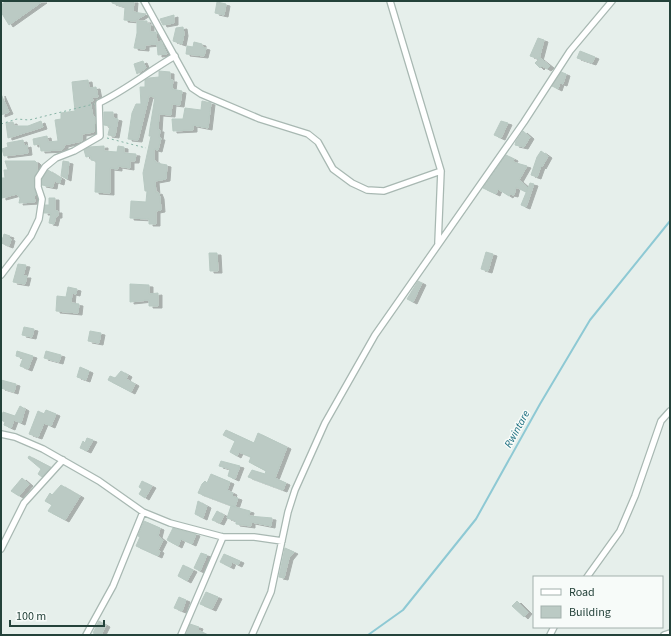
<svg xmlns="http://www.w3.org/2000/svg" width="671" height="636" font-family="'Source Sans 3',sans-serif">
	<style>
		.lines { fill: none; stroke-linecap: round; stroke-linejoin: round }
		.stream { stroke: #8ec9d4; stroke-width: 2 }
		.building { fill: #bbcac4; stroke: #b8c9c2; filter: url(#shadow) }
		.street-casing { stroke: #a8b8b2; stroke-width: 8 }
		.path { stroke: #86b3a5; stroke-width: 1; stroke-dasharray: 2 3; stroke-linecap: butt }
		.street { stroke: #fff; stroke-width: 5.5 }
		.labels { text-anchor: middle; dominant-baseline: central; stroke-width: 3; stroke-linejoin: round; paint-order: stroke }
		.water-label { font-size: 11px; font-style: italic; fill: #1c6f80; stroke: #f7fbf9 }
	</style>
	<defs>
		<filter id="shadow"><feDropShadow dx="4" dy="2" stdDeviation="0" flood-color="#0004"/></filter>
	</defs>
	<rect width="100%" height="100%" fill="#e6efeb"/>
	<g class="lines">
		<path class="stream" d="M368 635 403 610 476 519 540 404 590 320 670 221"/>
	</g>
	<path class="building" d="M6 1H43L9 25 1 12V5Z
		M112 1H134L133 12 146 14 135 21 124 20 125 7 112 3Z
		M217 2 226 4 224 15 215 13Z
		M174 15V23L163 25 160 19Z
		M137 21H147V24H150V32H156L157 43 161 41 167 54 158 55 157 44 145 45V49L134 48 137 33Z
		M183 27 184 34 182 44 173 41 176 28Z
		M538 38 544 40 539 59 530 56Z
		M194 42 202 44V47L206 48 204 56 186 54 187 46 193 47Z
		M580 51 595 57 592 63 577 58Z
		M540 58 550 66 547 69 542 66 540 68 535 63Z
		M143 61 146 68 137 74 134 64Z
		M159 71 170 72V80H173L172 89 182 91 180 105 172 104 171 115 159 114 158 130H160L159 138H161L158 150 154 149V161H156V163L167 165 166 179 155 181 156 193 158 192 160 197 161 210 156 211V224H149V219L130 218 131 201 146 202 147 191H145L143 173 151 136H149L150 128 155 97 149 96 138 140 128 139 132 113 136 104H141L140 87H145V80L149 78 159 77Z
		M561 72 566 74 563 84 560 83 558 89 552 86Z
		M88 80 89 88 96 87 98 97H92L93 101H90L93 117H95L94 132 82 134V141L64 145V148L62 150 41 151 40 144 34 145 33 139 47 136 48 142 58 141 55 120 61 119V113L75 111 72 82Z
		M1 94 9 112 1 115Z
		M202 101 211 103 208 128 193 125V130L173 131 172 119H183L185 108 201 110Z
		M104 112H113V118L118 119 115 136 108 135 110 126 104 125Z
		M41 121 43 127 8 138 6 123 13 122 14 126H28Z
		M501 121 508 123 501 138 494 135Z
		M523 131 530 137 524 147 515 145 516 141Z
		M23 140 24 146 27 145 28 153 4 156 2 149 8 147 7 143Z
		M104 146V151L117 152 118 146 124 147V153L136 154 135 161H130V168L118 166V169L110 168V193L95 192 96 161 91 160V156L86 157 84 150 89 147Z
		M541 151 548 156 542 167 541 166 537 177 531 175 537 157Z
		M506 155 514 159 513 162 527 166 519 180 528 188 530 183 534 184 526 207 521 205 528 188 526 192 516 187 514 195 510 194 509 196 498 189 496 194 483 188Z
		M5 161H35L37 163V172L34 178 36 195H34L35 202 19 203 20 198 17 194 2 198 1 178H5L4 170H8Z
		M63 161 69 162 67 179 61 176Z
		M48 170 61 178 60 183 54 181 53 187 42 185V179Z
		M49 198H55V211H58V216H56L54 224 49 223 51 213H44L45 205H49Z
		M4 234 10 236 9 238 11 239 9 246 1 243V238H3Z
		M486 252 493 254 488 271 481 269Z
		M209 253H217L218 271H210Z
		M18 264 26 265 23 276H27L25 284 13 282Z
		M418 281 422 283 413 302 407 299Z
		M130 284 149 285V294L158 293V306H149V300L130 302Z
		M68 287 77 289 76 294 72 293 71 303 79 304 78 313 56 311 57 296 66 297Z
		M24 327 34 329 32 337 22 335Z
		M90 331 101 333 99 343 88 341Z
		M17 351 33 356 28 369 20 366 23 358 16 356Z
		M46 351 61 355 59 362 44 358Z
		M80 367 89 371 86 380 77 377Z
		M121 371 128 375 126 379 135 384 131 392 108 380 110 376 115 378Z
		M1 380 16 384 14 392 1 388Z
		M20 406 25 409 21 423 14 420 11 428 4 425 5 422 1 420 3 412 15 416Z
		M46 410 56 414 51 426 44 423 38 437 29 434 38 411 44 414Z
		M226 430 254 443 258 433 287 447 275 478 286 483 283 490 248 477 252 470 265 474 266 471 249 462 251 457 239 452 237 456 230 452 235 441 223 435Z
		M87 438 93 440 87 451 80 448 83 441 85 443Z
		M29 456 50 467 42 477 38 474 41 469 28 458Z
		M221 461 240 466 235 479 228 476 230 469 219 466Z
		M211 474 230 482 227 490 233 493 232 496 238 498 235 507 198 493 202 484 205 481 207 483Z
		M22 478 29 484 19 496 11 491Z
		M142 481 152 486 145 498 139 494 142 489 139 487Z
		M61 485 80 496 65 520 48 511 52 505 45 501 50 493 52 495Z
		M198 501 207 506 203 518 195 514Z
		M231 506 250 511 249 516 272 518 271 526 251 522V526L236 524V521L227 518Z
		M217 511 224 515 220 523 212 520Z
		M144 521 160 528 158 536 163 540 158 550 160 551 158 556 136 546 140 537 138 536Z
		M173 528 196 534 192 544 181 539 178 546 167 540Z
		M285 548 294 552 289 558 284 578 279 577Z
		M201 553 207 555 200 571 194 568Z
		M224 554 240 561 238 565 232 562 230 567 220 562Z
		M183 565 193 570 187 581 178 576Z
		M206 592 218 597 212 609 200 604Z
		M179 597 186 600 182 611 174 608Z
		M517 601 528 612 524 617 512 606Z
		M99 621 106 625 101 635 93 633Z
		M190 624 199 627 198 630 208 635H186Z"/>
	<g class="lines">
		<g class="street-casing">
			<path id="street" d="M144 1 192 88 201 94 260 119 308 134 318 142 333 169 352 183 367 190 384 191 441 171
				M390 1 441 171 438 243
				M1 275 31 236 39 219 42 199 38 187V178L45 167 56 158 74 151 100 136 99 103C126 90 149 71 175 56
				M1 434 15 437 43 449 99 481 143 512 170 523 223 537H254L282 541
				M1 549 24 503 63 460
				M587 577 620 531 635 496 661 421 670 411
				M86 635 113 586 143 512
				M181 635 223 537
				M252 635 271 592 288 512 295 490 325 423 375 335 524 122 570 51 612 1
				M550 635 554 627
				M664 635 670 633"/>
		</g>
		<path class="path" d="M1 124 17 119 29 120 94 104
			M107 138 146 148"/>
		<use href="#street" class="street"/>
	</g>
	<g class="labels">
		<g class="water-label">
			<text transform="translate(517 429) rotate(-61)">Rwintare</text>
		</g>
	</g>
	<rect width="671" height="636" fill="none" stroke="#24423a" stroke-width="4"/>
	<rect x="533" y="576" width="130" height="52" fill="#f7fbf9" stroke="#a3b1ad"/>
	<rect x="541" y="589" width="20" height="6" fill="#ffffff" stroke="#a3b1ad"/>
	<text x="569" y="596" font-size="12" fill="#24423a">Road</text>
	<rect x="541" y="606" width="20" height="12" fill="#bbcac4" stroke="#a3b1ad"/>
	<text x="569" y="616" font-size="12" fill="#24423a">Building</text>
	<path d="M10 620v6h94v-6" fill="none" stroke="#24423a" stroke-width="2"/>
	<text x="16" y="620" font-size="12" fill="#24423a" stroke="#f7fbf9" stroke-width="3" paint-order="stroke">100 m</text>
</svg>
